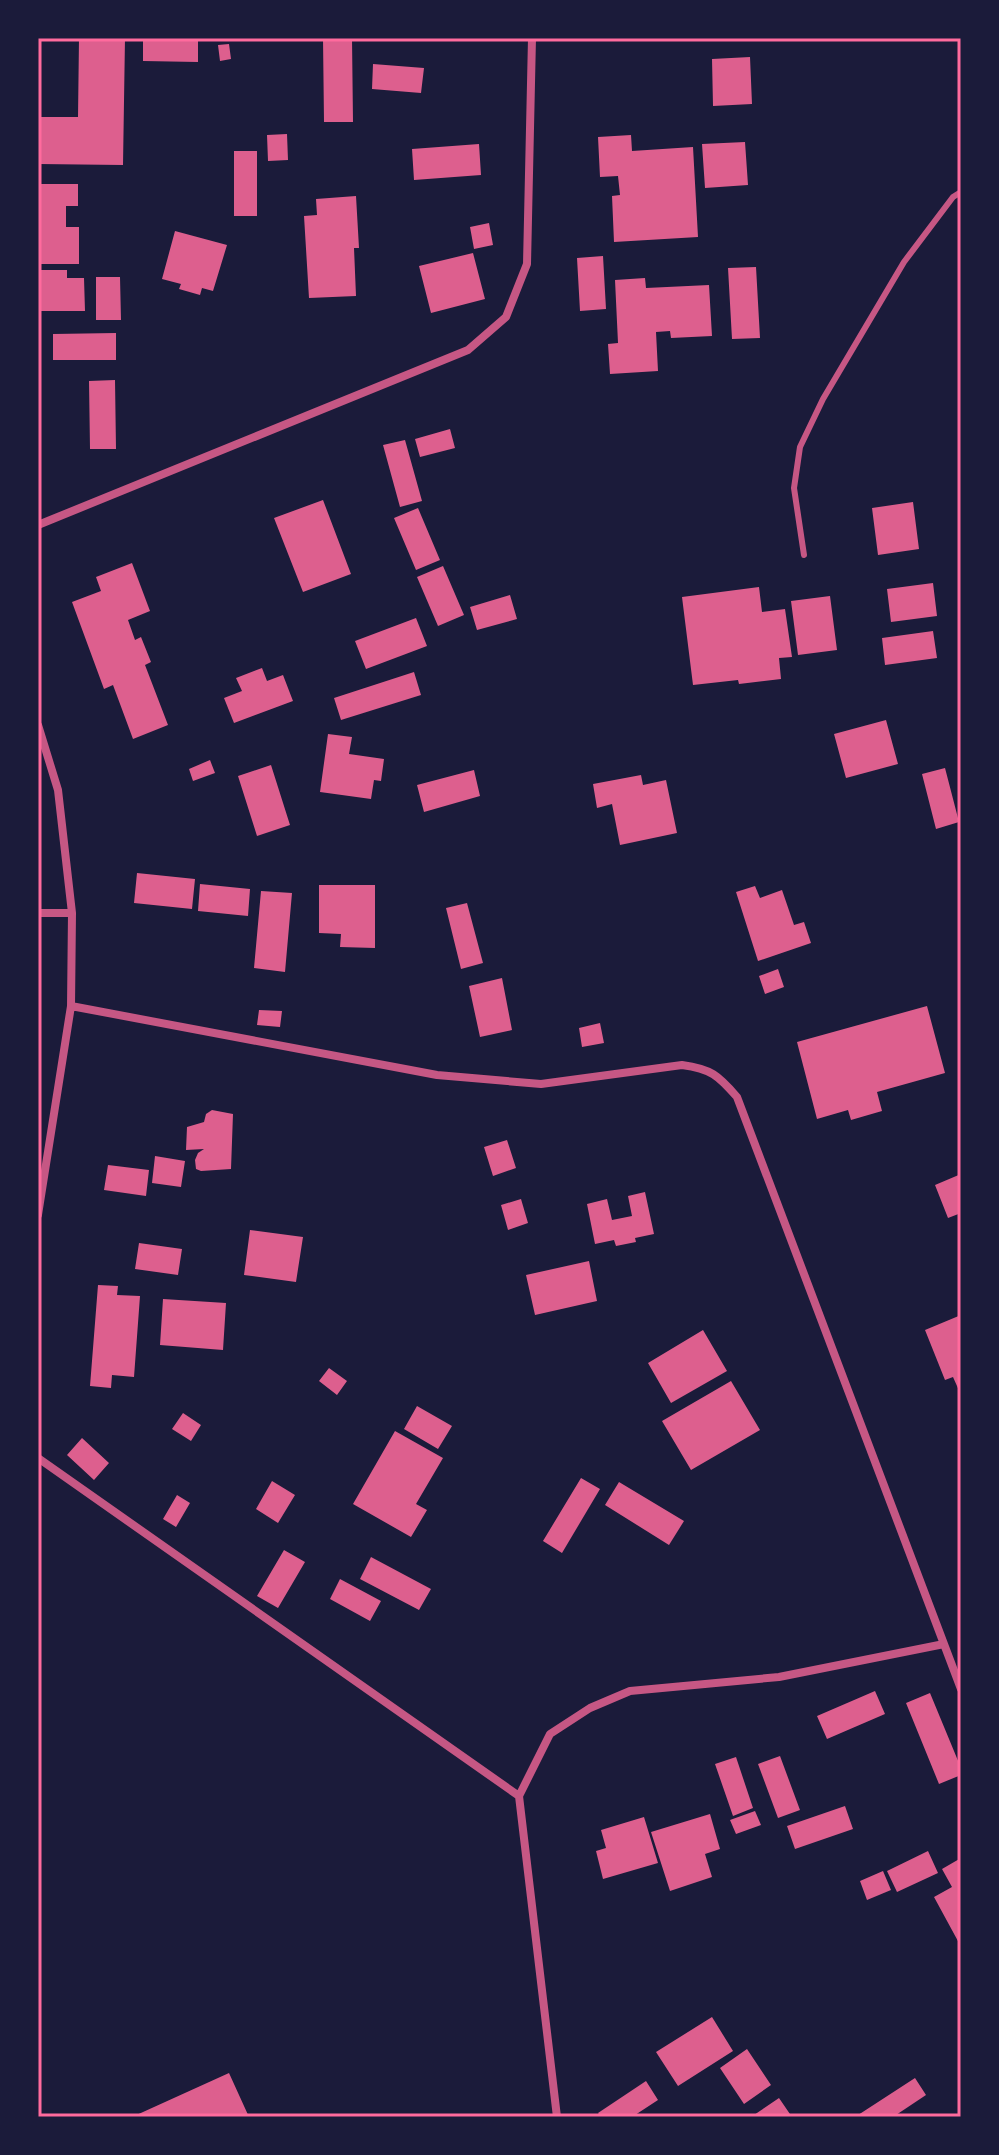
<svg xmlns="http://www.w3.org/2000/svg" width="999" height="2155" font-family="'Open Sans',sans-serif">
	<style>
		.building { fill: #dd5f8e }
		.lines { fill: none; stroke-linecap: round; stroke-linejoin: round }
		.service { stroke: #c65784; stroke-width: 6 }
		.minor { stroke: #c65784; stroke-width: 8 }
		.neatline { fill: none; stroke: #ff6b9d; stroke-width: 3 }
	</style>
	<rect width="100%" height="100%" fill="#1b1b3a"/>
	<path class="building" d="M79 38H125L123 165 38 164V117H78Z
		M143 38H198V62L143 61Z
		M323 38H352L353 122H324Z
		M229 44 231 59 220 61 218 45Z
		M750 57 752 104 713 106 712 59Z
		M373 64 424 68 421 93 372 89Z
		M287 134 288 160 268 161 267 135Z
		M631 135 632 151 693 147 698 237 614 242 612 196 620 195 618 176 600 177 598 137Z
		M745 142 748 185 705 188 702 144Z
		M479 144 481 175 414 180 412 149Z
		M234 151H257V216H234Z
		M38 184H78V206H66V227H79V264H38Z
		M356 196 359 248H354L356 296 309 298 304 216 317 215 316 199Z
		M489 223 493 245 474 249 470 227Z
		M175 231 227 245 213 291 202 288 200 295 179 289 181 284 162 279Z
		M473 253 485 299 431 313 419 266Z
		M603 256 606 309 580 311 577 258Z
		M756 267 760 338 732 339 728 268Z
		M38 270H67V278H84L85 311H38Z
		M96 277H120L121 320H96Z
		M645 278 646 288 709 285 712 336 671 338 670 331 656 332 658 371 610 374 608 344 618 343 615 280Z
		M116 333V360H53V334Z
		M115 380 116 449H90L89 381Z
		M450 429 455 448 420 457 415 439Z
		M405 440 422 501 400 507 383 445Z
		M323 500 351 574 303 592 274 518Z
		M913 502 919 549 878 555 872 508Z
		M418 508 440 560 416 570 394 518Z
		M132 563 150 611 128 620 135 640 141 637 151 662 145 665 168 725 133 739 113 685 104 689 72 602 101 591 96 577Z
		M443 566 464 615 438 626 417 577Z
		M933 583 937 616 891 622 887 589Z
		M759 587 762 612 785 609 792 657 779 658 781 679 739 684 738 680 693 685 682 597Z
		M510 595 517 619 477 630 470 607Z
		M830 596 837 650 798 655 791 601Z
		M416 618 427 646 366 669 355 641Z
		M933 631 937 658 885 665 882 638Z
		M262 668 267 681 283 675 293 701 234 723 224 698 242 691 236 678Z
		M414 672 421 695 341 720 334 698Z
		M886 720 898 764 846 778 834 734Z
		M328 734 352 737 349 754 384 759 381 781 374 780 371 799 320 792Z
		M210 760 215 773 193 781 189 769Z
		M271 765 290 825 257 836 238 776Z
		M945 768 959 822 936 829 922 774Z
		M474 770 480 796 424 812 417 785Z
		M641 775 643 785 666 780 677 833 620 845 612 804 597 808 593 784Z
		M137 873 195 879 192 909 134 903Z
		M200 884 250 889 248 916 198 911Z
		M319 885H375V948L340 947 341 934 319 933Z
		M755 886 760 898 782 890 794 925 804 922 811 943 758 961 736 892Z
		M261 891 292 893 285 972 254 968Z
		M467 903 483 963 461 969 446 908Z
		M778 969 784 987 765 994 759 976Z
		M502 978 512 1030 480 1037 469 986Z
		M927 1006 945 1073 877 1092 882 1111 851 1120 848 1110 817 1119 797 1042Z
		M259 1010 282 1011 280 1027 257 1025Z
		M600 1023 604 1043 582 1047 579 1028Z
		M212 1110 233 1114 231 1169 201 1171 196 1169 195 1160 198 1153 204 1149 186 1150 187 1127 204 1122 206 1114Z
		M507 1140 516 1168 493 1176 484 1147Z
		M155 1156 185 1161 181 1187 152 1183Z
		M108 1165 149 1170 146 1196 104 1190Z
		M961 1174V1213L948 1218 935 1185Z
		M645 1192 654 1234 635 1238 636 1242 616 1246 614 1240 595 1244 587 1204 607 1199 612 1220 632 1216 628 1196Z
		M521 1199 528 1223 508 1230 501 1205Z
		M250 1230 303 1237 296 1282 244 1275Z
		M139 1243 182 1249 178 1275 135 1269Z
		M589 1261 597 1301 535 1315 526 1275Z
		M98 1285 118 1286 117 1295 140 1296 134 1377 112 1375 111 1388 90 1386Z
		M163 1299 226 1303 223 1350 160 1345Z
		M961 1315V1395L953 1377 945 1380 925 1330Z
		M703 1330 727 1371 671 1403 648 1363Z
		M329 1368 347 1381 337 1395 319 1381Z
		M731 1381 760 1430 691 1470 662 1421Z
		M417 1406 452 1426 438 1449 404 1429Z
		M183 1413 201 1425 191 1441 172 1429Z
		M395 1431 443 1458 416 1504 427 1510 411 1537 353 1504Z
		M82 1438 109 1463 94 1480 67 1455Z
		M581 1478 600 1489 562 1553 543 1541Z
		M272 1481 295 1495 278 1523 256 1509Z
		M619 1482 684 1521 669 1545 605 1505Z
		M177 1495 190 1503 176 1527 163 1519Z
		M284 1550 305 1562 278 1608 257 1596Z
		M371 1557 431 1589 419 1610 360 1579Z
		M340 1579 381 1601 370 1621 330 1599Z
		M875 1691 885 1714 827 1739 817 1716Z
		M930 1693 961 1768V1775L939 1784 906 1703Z
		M780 1756 800 1810 778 1818 758 1764Z
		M736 1757 753 1808 733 1816 715 1764Z
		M845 1806 853 1829 795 1849 787 1826Z
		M755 1811 761 1825 736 1834 730 1820Z
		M710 1814 720 1849 705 1854 712 1877 670 1891 651 1832Z
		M644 1817 658 1863 603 1879 596 1851 606 1848 601 1830Z
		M928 1851 938 1873 897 1892 887 1871Z
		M961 1858V1941L959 1943 934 1897 952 1887 942 1869Z
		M883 1871 891 1890 867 1900 860 1881Z
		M712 2017 733 2051 678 2086 656 2052Z
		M747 2049 771 2085 744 2104 720 2068Z
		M229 2073 249 2117H132Z
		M915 2078 926 2095 893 2117H855Z
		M646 2081 658 2100 632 2117H601L598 2113Z
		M779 2098 792 2117H751Z"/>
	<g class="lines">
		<path class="service" d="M804 555 794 488 800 447 823 399 904 262 953 197 961 192"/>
		<path class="minor" d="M38 525 468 350 506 317 527 264 532 38
			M38 725 58 790 72 913 71 1006 38 1215
			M38 913H72
			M71 1006 437 1075 541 1084 682 1065C711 1069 718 1075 737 1097L961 1689
			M38 1458 519 1796
			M557 2117 519 1796 550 1734 590 1708 630 1691 779 1677 944 1644"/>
	</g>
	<rect width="999" height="2155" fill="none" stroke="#1b1b3a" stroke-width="80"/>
	<rect x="40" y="40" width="919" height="2075" class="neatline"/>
</svg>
